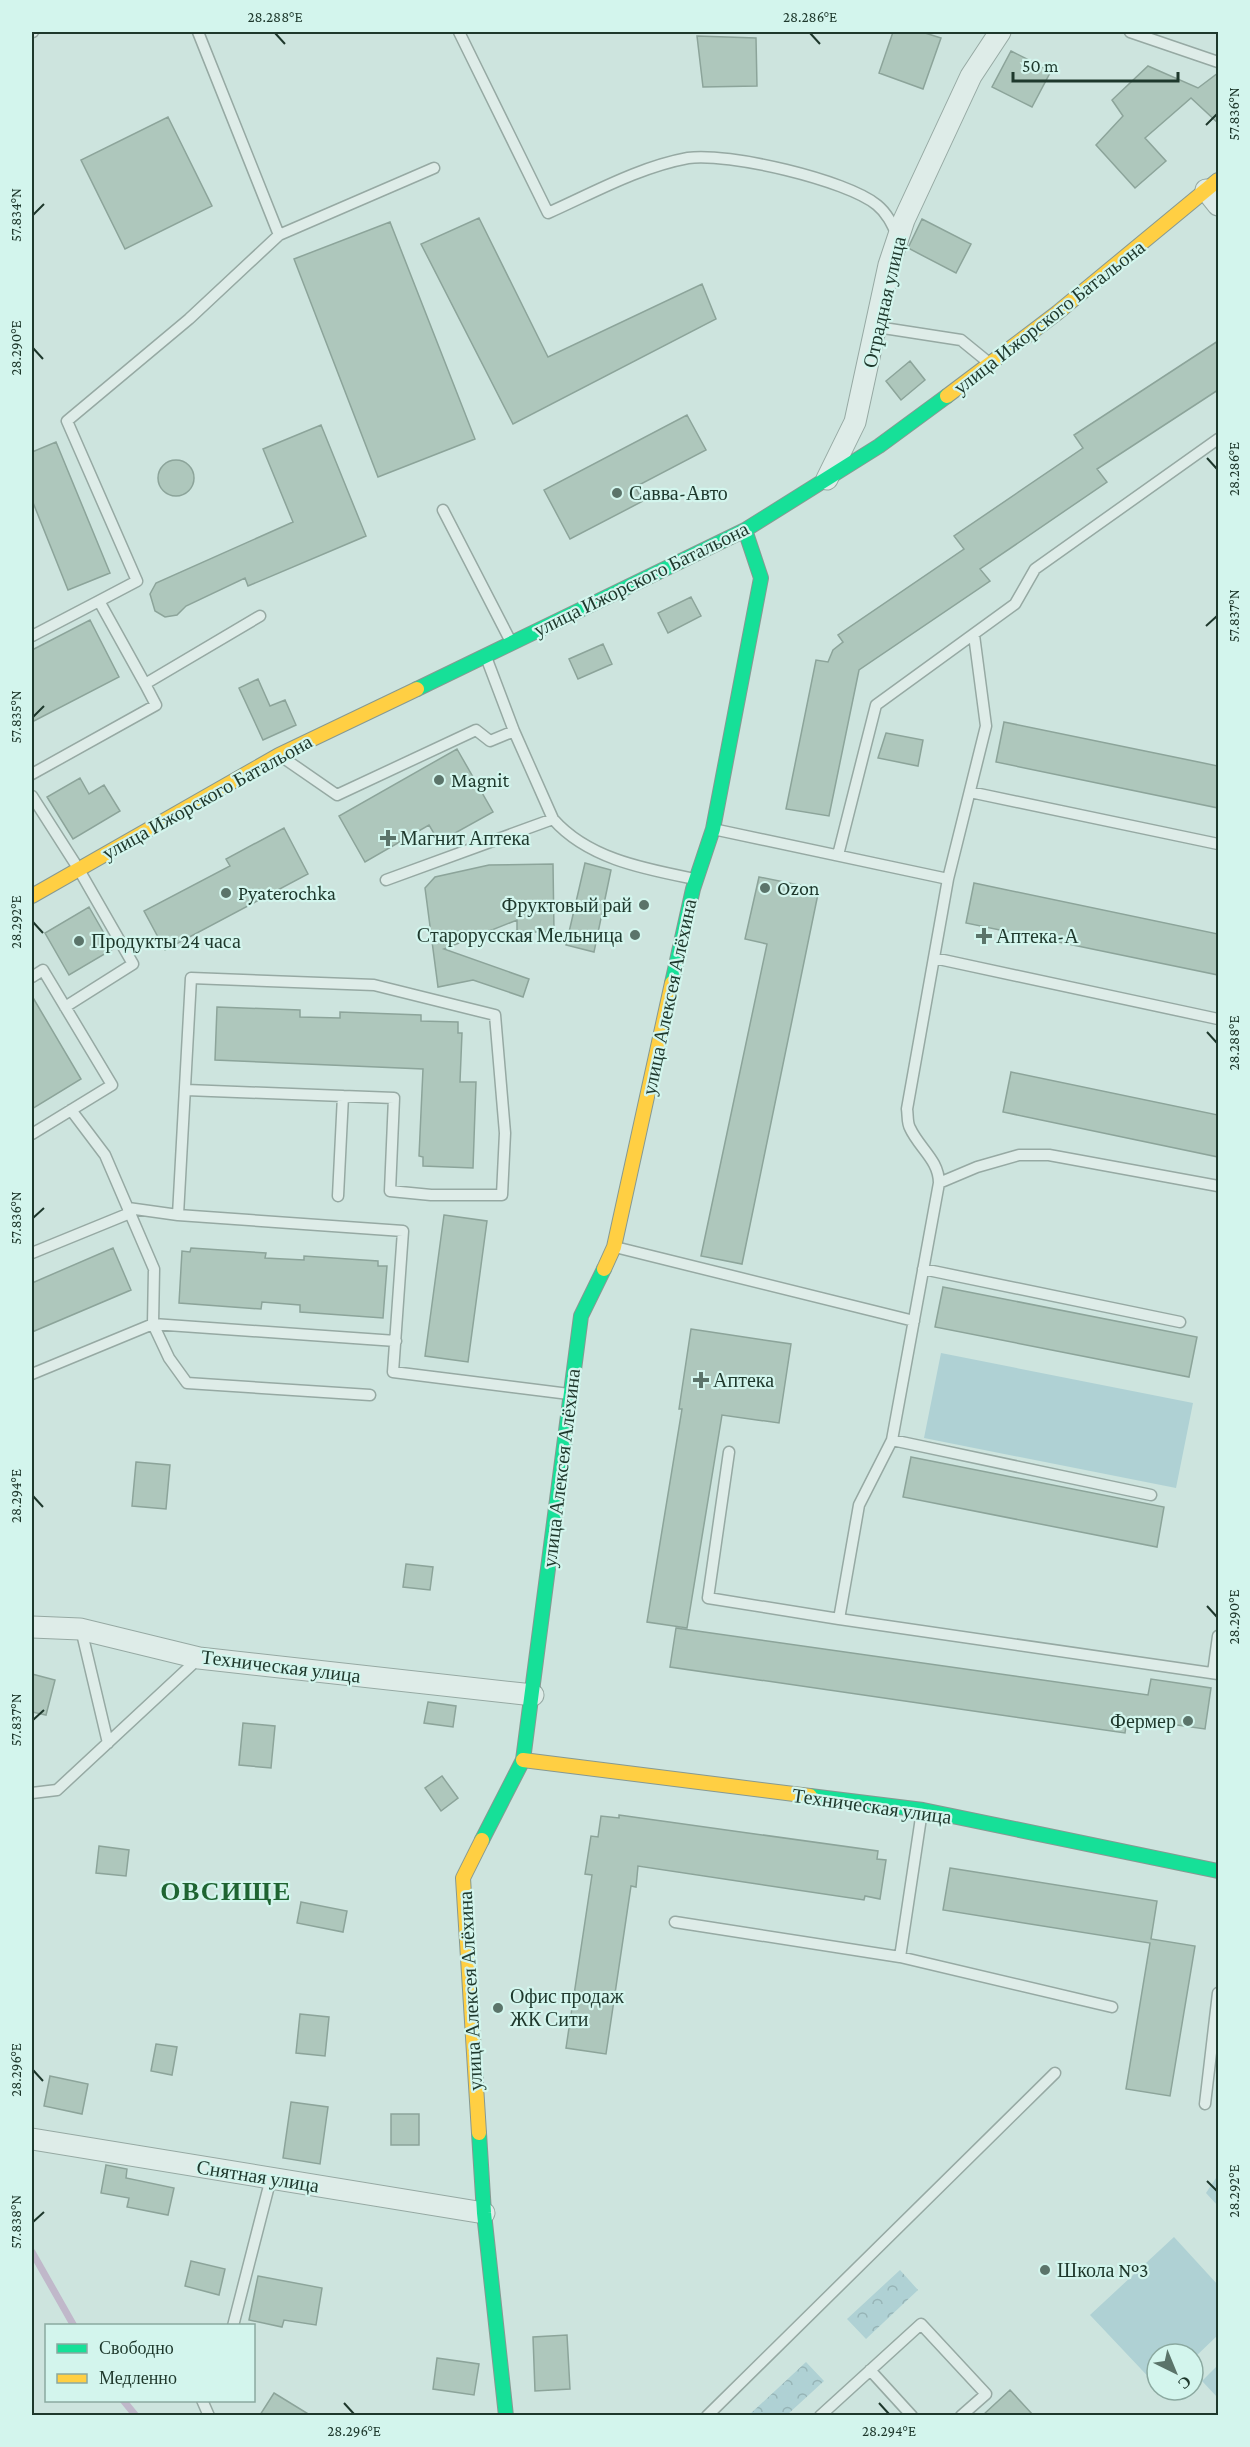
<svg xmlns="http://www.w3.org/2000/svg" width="1250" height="2447" font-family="'Crimson Pro',serif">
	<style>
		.grass { fill: #afd1d4 }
		.park { fill: url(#park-crowns) }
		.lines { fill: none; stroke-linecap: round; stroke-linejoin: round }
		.stream { stroke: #c0b8ca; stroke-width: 7 }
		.building { fill: #aec7bc; stroke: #8ca49a; stroke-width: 1.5 }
		.lane-casing { stroke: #96a9a3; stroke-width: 13 }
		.street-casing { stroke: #96a9a3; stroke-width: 23 }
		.fast-casing { stroke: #869992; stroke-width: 16 }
		.slow-casing { stroke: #869992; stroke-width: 16 }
		.lane { stroke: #deece8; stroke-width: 10 }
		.street { stroke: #deece8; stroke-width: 21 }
		.fast { stroke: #16e098; stroke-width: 14 }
		.slow { stroke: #ffcf43; stroke-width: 14 }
		.ticks { fill: none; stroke: #1e382c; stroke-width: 2 }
		.poi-dot { fill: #5b746a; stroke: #d3f5ed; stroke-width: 2 }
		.labels { text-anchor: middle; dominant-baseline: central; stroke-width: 4.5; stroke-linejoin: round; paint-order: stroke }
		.street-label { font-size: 20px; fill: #1e382c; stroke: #d3f5ed }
		.poi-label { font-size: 20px; fill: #1e382c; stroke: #d3f5ed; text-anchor: start }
		.district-label { font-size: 26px; font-weight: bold; letter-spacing: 1.5px; fill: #1e6431; stroke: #d3f5ed }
		.neatline { fill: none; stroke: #1e382c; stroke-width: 2 }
		.ticks-label { font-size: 15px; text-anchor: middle; fill: #1e382c }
	</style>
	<defs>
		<pattern id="park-crowns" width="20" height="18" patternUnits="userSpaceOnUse" patternTransform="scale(1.5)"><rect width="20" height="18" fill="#afd1d4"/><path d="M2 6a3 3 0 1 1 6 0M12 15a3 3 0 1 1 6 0" fill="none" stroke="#96b4b6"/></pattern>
	</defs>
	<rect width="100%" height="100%" fill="#cde4de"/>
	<path class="grass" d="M941 1353 1193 1403 1176 1488 924 1438Z
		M1218 2175V2206L1206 2193Z
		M1174 2237 1218 2285V2335L1193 2359V2354H1157V2386L1090 2315Z
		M1218 2365V2398L1202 2381Z"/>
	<path class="park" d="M900 2270 918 2290 866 2339 847 2319Z
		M806 2362 824 2381 787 2415H749Z"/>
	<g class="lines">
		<path class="stream" d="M32 2252 74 2326
			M123 2400 136 2416"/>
	</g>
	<path class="building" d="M893 32H922L941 38 923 89 879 73Z
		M697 36 756 38 757 86 703 87Z
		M1011 51 1051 71 1032 107 992 87Z
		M1148 66 1198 88 1218 73V123L1191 98 1145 138 1166 161 1135 188 1096 145 1123 116 1112 100Z
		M168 117 212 206 125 249 81 160Z
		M479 218 548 357 702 284 716 319 513 424 421 244Z
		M922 219 971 244 956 273 908 248Z
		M390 222 475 439 378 477 294 259Z
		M1218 341V390L1097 469 1107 482 980 569 990 581 859 670 829 816 786 809 816 660 828 662 833 650 843 642 838 635 964 549 954 536 1083 448 1074 435Z
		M910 361 925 380 901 400 886 381Z
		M687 415 706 450 635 487 643 501 570 539 544 490Z
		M321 425 366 536 248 586 245 578 186 606 177 615 165 617 155 611 150 594 156 583 293 522 263 449Z
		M56 442 110 573 68 590 32 500V452Z
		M158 478a18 18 0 1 1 36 0a18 18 0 1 1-36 0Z
		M691 597 701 616 668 633 658 613Z
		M90 620 119 677 32 722V650Z
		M603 644 612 664 578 679 569 659Z
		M258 679 270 706 285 700 296 725 263 740 239 688Z
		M1004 722 1218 766V808L996 762Z
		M886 733 923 740 918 766 878 758Z
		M457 749 493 812 439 842 429 825 365 862 339 816Z
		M80 778 89 794 104 785 120 811 73 839 47 797Z
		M284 828 308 874 165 950 144 911 230 866 226 859Z
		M585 863 611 870 594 952 566 945Z
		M553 864 554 932H517V920L444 949 529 979 523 997 473 980 438 987 425 888 435 877 489 865Z
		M759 877 819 889 742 1264 701 1256 767 944 745 939Z
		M974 883 1218 934V975L966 923Z
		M89 907 113 949 69 975 45 933Z
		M32 996 81 1079 32 1109Z
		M217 1007 300 1010V1017L340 1018V1012L421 1015V1021L458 1022V1033H462L460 1082H476L473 1168 423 1166V1157L419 1156 423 1069 215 1060Z
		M1011 1072 1218 1115V1157L1003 1112Z
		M444 1215 487 1221 468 1362 425 1356Z
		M113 1248 131 1290 32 1332V1283Z
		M191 1248 266 1253 265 1258 304 1260V1256L378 1261V1266H387L383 1318 300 1312V1305L262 1302 261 1309 179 1303 182 1251 190 1252Z
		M943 1287 1197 1337 1189 1377 935 1327Z
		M691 1329 791 1344 779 1423 722 1415 687 1628 647 1622 682 1409H679Z
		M911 1457 1164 1507 1157 1547 903 1497Z
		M136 1462 170 1465 166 1509 132 1506Z
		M406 1564 433 1567 430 1590 403 1587Z
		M676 1628 1148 1695 1151 1679 1211 1688 1205 1729 1127 1718 1125 1733 670 1667Z
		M32 1674 55 1680 46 1715 32 1712Z
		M428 1702 456 1706 453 1727 424 1723Z
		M243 1723 275 1726 271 1768 239 1765Z
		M442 1776 458 1798 441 1811 425 1788Z
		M619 1815 878 1851 877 1859 886 1860 880 1899 865 1896 864 1900 638 1866 636 1887 631 1886 606 2054 566 2048 592 1875 585 1874 591 1836 598 1837 601 1816 619 1818Z
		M99 1846 129 1850 126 1876 96 1873Z
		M950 1868 1157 1901 1151 1939 1195 1946 1170 2096 1126 2089 1150 1943 943 1910Z
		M301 1902 347 1911 343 1932 297 1923Z
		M300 2014 329 2017 325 2056 296 2053Z
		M156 2044 177 2047 172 2075 151 2071Z
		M50 2076 88 2084 82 2114 44 2106Z
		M291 2102 328 2107 320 2164 283 2158Z
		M391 2114H419V2145H391Z
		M106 2165 127 2169 126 2178 174 2188 168 2215 127 2207 129 2198 101 2193Z
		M191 2261 225 2269 219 2295 185 2286Z
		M258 2276 322 2288 316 2325 284 2320 282 2327 249 2320Z
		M567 2335 570 2389 535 2391 533 2337Z
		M437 2358 479 2364 474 2395 433 2389Z
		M1010 2390 1033 2415H983Z
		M274 2393 310 2415H260Z"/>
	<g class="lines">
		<g class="lane-casing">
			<path id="lane" d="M32 32H33
				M459 32 548 213C593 193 639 167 688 158 727 152 847 180 877 205 887 213 892 224 897 235
				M1130 32 1218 62
				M279 235 434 168
				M877 327 961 340 988 362
				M443 510 510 640
				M99 601 137 581 67 421 189 319 279 235 198 32
				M974 635 986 726 948 879 907 1109C908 1115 907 1123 910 1128 919 1148 939 1160 939 1183L892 1440 859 1505 839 1619 1218 1674
				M32 636 99 601 145 684
				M486 657 514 731 553 819C588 859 645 869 695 879
				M282 757 337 795 476 730 490 741 514 731
				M32 774 156 705 145 684 260 616
				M970 792 1218 844
				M32 796 78 868 133 964 65 1007
				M713 829 948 879
				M838 855 876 705 1015 604 1035 569 1218 439
				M386 880 553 819
				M934 958 1218 1019
				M32 977 43 970 112 1085 32 1134
				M71 1110 105 1155 154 1269 153 1324 169 1358 187 1383 370 1395
				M939 1183 977 1167 1019 1155H1049L1218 1186
				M338 1196 343 1096
				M128 1208 178 1215 403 1231 393 1372 569 1394
				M178 1215 191 978 374 985 495 1015 505 1133 502 1195H431L390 1191 394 1098 186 1090
				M615 1247 914 1321
				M32 1253 130 1213
				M923 1269 1180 1322
				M32 1374 153 1324 396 1341
				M892 1440 1151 1495
				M729 1452 708 1598 839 1619
				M81 1629 108 1743
				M1213 1673 1218 1636
				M32 1793 57 1790 198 1659
				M675 1922 900 1957 1112 2007
				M900 1957 922 1811
				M1205 2104 1218 1993
				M233 2326 271 2178
				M870 2370 912 2416
				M202 2400 209 2416
				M707 2416 1055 2073
				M820 2416 921 2324 986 2394 961 2416"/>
		</g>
		<g class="street-casing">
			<path id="street" d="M1206 190 1218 205
				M827 479 855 422 889 265 904 220 971 76 1000 32
				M32 1627 80 1629 199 1658 533 1695
				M32 2139 484 2213"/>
		</g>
		<g class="fast-casing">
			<path id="fast" d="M417 689 745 530 879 446 947 396
				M672 983 693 889 713 829 761 578 745 530
				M810 1796 923 1810 1218 1871
				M482 1840 523 1760 581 1316 604 1269
				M479 2133 484 2213 506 2416"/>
		</g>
		<g class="slow-casing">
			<path id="slow" d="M947 396 1057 313 1218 180
				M32 896 279 755 417 689
				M604 1269 614 1247 672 983
				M523 1760 810 1796
				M479 2133 463 1878 482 1840"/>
		</g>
		<use href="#lane" class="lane"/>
		<use href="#street" class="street"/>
		<use href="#fast" class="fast"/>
		<use href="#slow" class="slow"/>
	</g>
	<path class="ticks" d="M275 33 285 44M810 33 820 44M1206 125 1217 114M33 215 44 204M33 348 43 359M1207 458 1217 469M1206 626 1217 616M33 717 44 706M33 922 43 933M1207 1032 1217 1043M33 1218 44 1208M33 1496 43 1507M1207 1606 1217 1617M33 1720 44 1710M33 2070 43 2081M1207 2181 1217 2191M33 2222 44 2212M344 2403 354 2414M879 2403 889 2414"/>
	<g class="poi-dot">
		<circle cx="617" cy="493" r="6"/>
		<circle cx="439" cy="780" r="6"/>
		<path d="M385 829h6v6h6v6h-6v6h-6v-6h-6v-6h6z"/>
		<circle cx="765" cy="888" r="6"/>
		<circle cx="226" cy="893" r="6"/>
		<circle cx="644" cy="905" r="6"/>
		<circle cx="635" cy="935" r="6"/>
		<path d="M981 927h6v6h6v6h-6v6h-6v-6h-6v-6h6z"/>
		<circle cx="79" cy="941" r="6"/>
		<path d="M698 1371h6v6h6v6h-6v6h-6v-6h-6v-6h6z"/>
		<circle cx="1188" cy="1721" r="6"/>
		<circle cx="498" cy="2008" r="6"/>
		<circle cx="1045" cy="2270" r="6"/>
	</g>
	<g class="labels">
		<g class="street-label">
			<text transform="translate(884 302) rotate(-77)">Отрадная улица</text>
			<text transform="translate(1049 317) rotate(-38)">улица Ижорского Батальона</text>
			<text transform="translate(641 579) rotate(-26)">улица Ижорского Батальона</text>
			<text transform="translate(207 797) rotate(-29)">улица Ижорского Батальона</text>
			<text transform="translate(669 997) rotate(-78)">улица Алексея Алёхина</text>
			<text transform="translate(561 1468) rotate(-83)">улица Алексея Алёхина</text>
			<text transform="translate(281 1666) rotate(7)">Техническая улица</text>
			<text transform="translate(872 1806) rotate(8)">Техническая улица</text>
			<text transform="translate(470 1991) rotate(-93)">улица Алексея Алёхина</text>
			<text transform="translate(258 2176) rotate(9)">Снятная улица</text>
		</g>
		<g class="poi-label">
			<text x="629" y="493">Савва-Авто</text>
			<text x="451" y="780">Magnit</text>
			<text x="400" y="838">Магнит Аптека</text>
			<text x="777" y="888">Ozon</text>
			<text x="238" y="893">Pyaterochka</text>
			<text x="632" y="905" text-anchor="end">Фруктовый рай</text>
			<text x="623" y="935" text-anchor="end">Старорусская Мельница</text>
			<text x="996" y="936">Аптека-А</text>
			<text x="91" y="941">Продукты 24 часа</text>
			<text x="713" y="1380">Аптека</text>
			<text x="1176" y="1721" text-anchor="end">Фермер</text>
			<text x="510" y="1996">Офис продаж<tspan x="510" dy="23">ЖК Сити</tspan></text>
			<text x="1057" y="2270">Школа №3</text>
		</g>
		<g class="district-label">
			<text x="226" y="1891">ОВСИЩЕ</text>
		</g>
	</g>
	<rect width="1250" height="2447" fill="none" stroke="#d3f5ed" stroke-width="66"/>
	<rect x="45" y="2324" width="210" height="78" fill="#d3f5ed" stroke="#8ba9a0" stroke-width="1.5"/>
	<rect x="57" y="2344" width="30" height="9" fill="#16e098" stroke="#8ba9a0" stroke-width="1.5"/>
	<text x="99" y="2354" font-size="18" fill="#1e382c">Свободно</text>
	<rect x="57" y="2374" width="30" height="9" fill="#ffcf43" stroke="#8ba9a0" stroke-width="1.5"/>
	<text x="99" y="2384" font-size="18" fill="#1e382c">Медленно</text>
	<g transform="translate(1175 2372) rotate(137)"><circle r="28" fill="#d3f5ed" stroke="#8ba9a0" stroke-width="1.5"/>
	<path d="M0-4.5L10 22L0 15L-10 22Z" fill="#5b746a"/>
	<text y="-9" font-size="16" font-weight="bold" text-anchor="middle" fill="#1e382c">С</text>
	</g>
	<path d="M1013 72v9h165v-9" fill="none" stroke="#1e382c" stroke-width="3"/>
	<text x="1022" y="72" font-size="18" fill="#1e382c" stroke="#d3f5ed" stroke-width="4.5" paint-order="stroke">50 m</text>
	<rect x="33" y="33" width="1184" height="2381" class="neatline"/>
	<g class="ticks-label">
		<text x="275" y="22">28.288°E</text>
		<text x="810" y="22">28.286°E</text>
		<text transform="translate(1234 114) rotate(-90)" y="5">57.836°N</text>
		<text transform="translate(16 215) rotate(-90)" y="5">57.834°N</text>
		<text transform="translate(16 348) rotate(-90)" y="5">28.290°E</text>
		<text transform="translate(1234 469) rotate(-90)" y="5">28.286°E</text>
		<text transform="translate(1234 616) rotate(-90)" y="5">57.837°N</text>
		<text transform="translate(16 717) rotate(-90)" y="5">57.835°N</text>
		<text transform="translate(16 922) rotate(-90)" y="5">28.292°E</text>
		<text transform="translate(1234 1043) rotate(-90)" y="5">28.288°E</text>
		<text transform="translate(16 1218) rotate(-90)" y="5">57.836°N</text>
		<text transform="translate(16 1496) rotate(-90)" y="5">28.294°E</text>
		<text transform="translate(1234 1617) rotate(-90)" y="5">28.290°E</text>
		<text transform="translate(16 1720) rotate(-90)" y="5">57.837°N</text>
		<text transform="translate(16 2070) rotate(-90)" y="5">28.296°E</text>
		<text transform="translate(1234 2191) rotate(-90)" y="5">28.292°E</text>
		<text transform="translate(16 2222) rotate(-90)" y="5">57.838°N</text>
		<text x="354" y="2436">28.296°E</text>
		<text x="889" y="2436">28.294°E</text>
	</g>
</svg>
